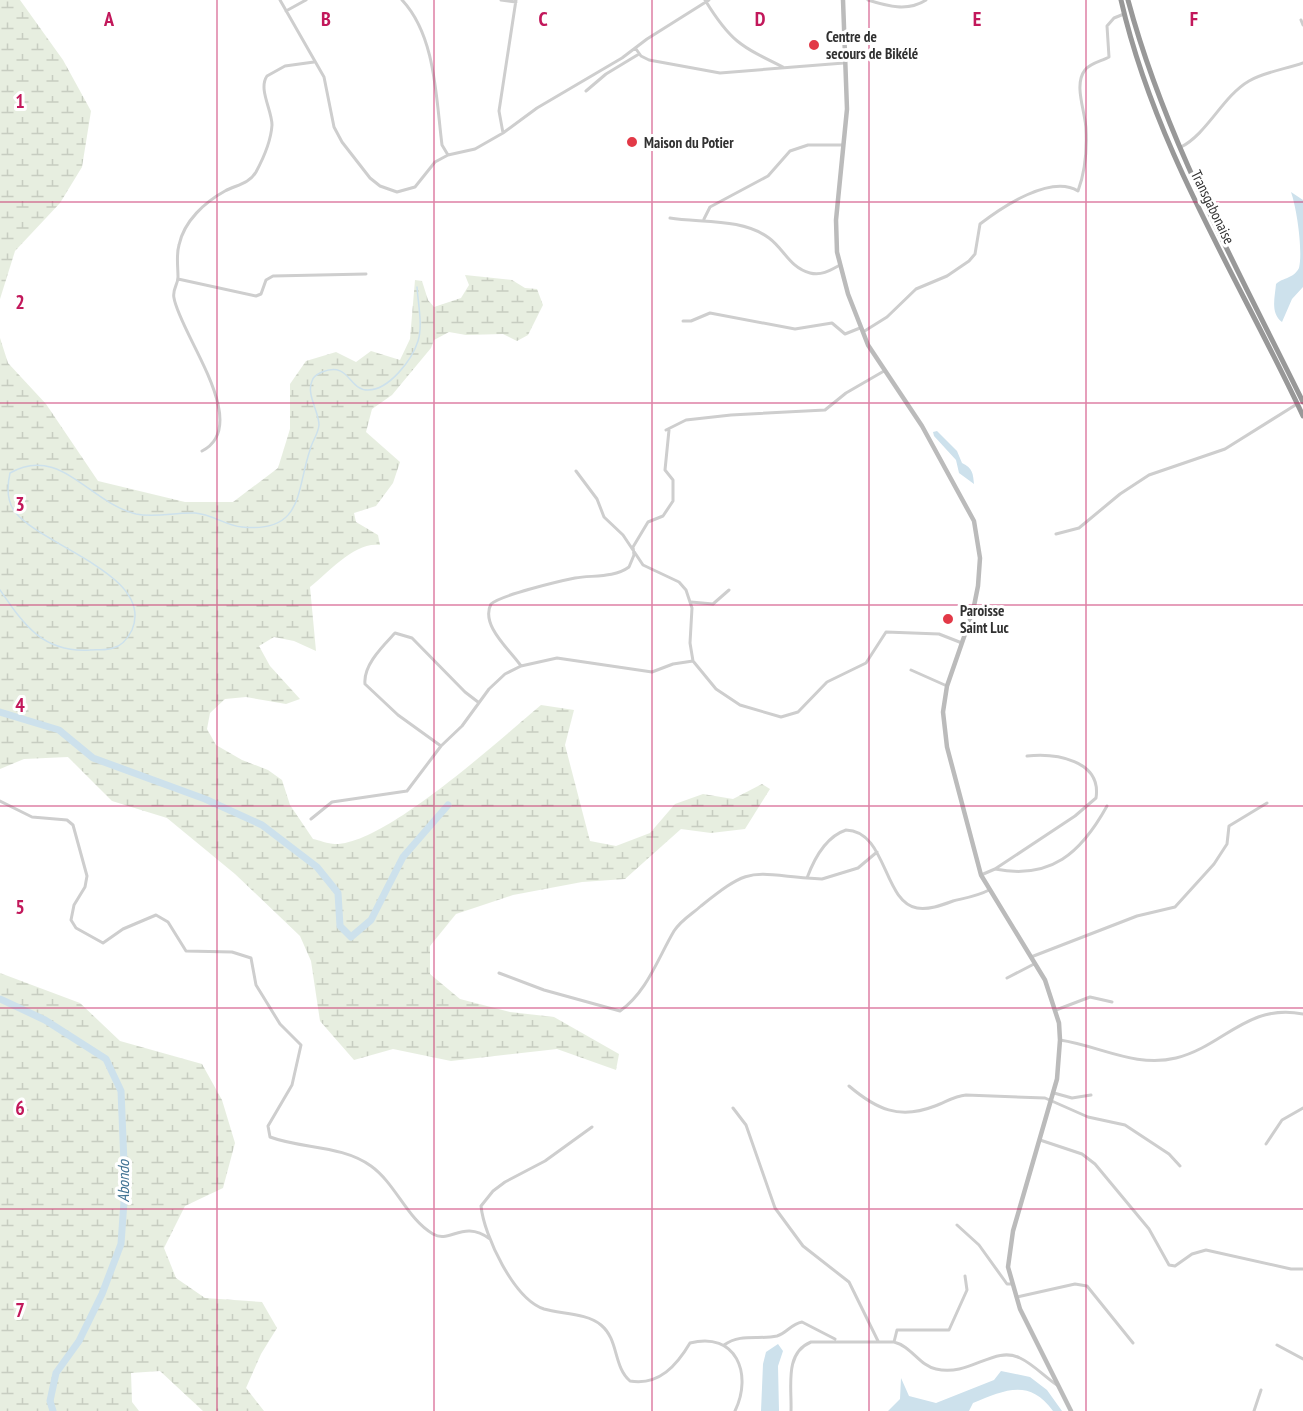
<svg xmlns="http://www.w3.org/2000/svg" width="1303" height="1411" font-family="'PT Sans Narrow',sans-serif">
	<style>
		.wetland { fill: url(#wetland-marsh) }
		.water { fill: #cde1ec }
		.lines { fill: none; stroke-linecap: round; stroke-linejoin: round }
		.stream { stroke: #cde1ec; stroke-width: 1.5 }
		.river { stroke: #cde1ec; stroke-width: 7 }
		.street { stroke: #cecece; stroke-width: 3 }
		.secondary { stroke: #bbb; stroke-width: 4.5 }
		.highway { stroke: #989898; stroke-width: 5 }
		.grid { fill: none; stroke: #c2185b; stroke-width: 1.5; stroke-opacity: 0.55 }
		.poi-dot { fill: #e23947; stroke: #fff; stroke-width: 2 }
		.labels { text-anchor: middle; dominant-baseline: central; stroke-width: 6; stroke-linejoin: round; paint-order: stroke }
		.poi-label { font-size: 15px; font-weight: bold; fill: #313131; stroke: #fff; text-anchor: start }
		.street-label { font-size: 15px; fill: #313131; stroke: #fff }
		.water-label { font-size: 16px; font-style: italic; fill: #407393; stroke: #fff }
		.grid-label { font-size: 20px; text-anchor: middle; font-weight: bold; fill: #c2185b; stroke: #fff; stroke-width: 6; stroke-linejoin: round; paint-order: stroke }
	</style>
	<defs>
		<pattern id="wetland-marsh" width="20" height="14" patternUnits="userSpaceOnUse" patternTransform="scale(1.5)"><rect width="20" height="14" fill="#e7eee0"/><path d="M1 5h8M5 5V1M11 12h8M15 12V8" fill="none" stroke="#c7cdc1"/></pattern>
	</defs>
	<rect width="100%" height="100%" fill="#fff"/>
	<path class="wetland" d="M0 0H20L63 60 91 111 82 167 60 203 15 251 0 299Z
		M465 275 512 280 525 288 537 289 543 305 528 335 517 341 503 334 466 335 449 332 434 340 431 348 392 395 372 409 366 432 400 462 393 483 376 506 354 513 356 522 378 535 380 545C355 541 329 572 310 587L316 651 294 641 274 637 259 646 270 666 300 699 286 704 246 697 225 699 210 713 207 729 216 745 242 760 268 770 282 780 290 805 313 839C319 840 328 844 335 844 385 845 500 739 541 705L574 710 565 745 590 841 616 846 650 833 675 804 703 794 733 799 762 784 770 789 745 829 711 833 681 829 625 879 582 882 513 895 456 914 430 946V974L460 999 510 1012 554 1017 619 1054 616 1070 557 1049 451 1061 393 1049 354 1060 320 1021 311 961 300 936 235 874 167 818 112 801 68 757 24 759 0 769V338L8 363 46 404 98 481 185 502H233L278 468 290 429V384L306 361 336 352 356 362 371 351 400 360 410 339 415 280 422 281 428 300 434 307 461 298 469 285Z
		M0 973 80 1003 120 1041 202 1064 222 1100 235 1143 223 1188 185 1206 164 1248 176 1278 205 1298 262 1302 277 1328 261 1354 246 1388 264 1411H203L160 1371 131 1373 132 1402 139 1411H0Z"/>
	<path class="water" d="M1291 192 1303 200V287L1292 299 1282 322C1270 313 1275 297 1276 284 1284 277 1293 279 1299 268 1303 252 1297 209 1291 192Z
		M937 431 957 451 962 463C973 468 973 474 974 484L959 473 956 460 934 436 933 432Z
		M778 1344 783 1351 778 1366 779 1411H761L763 1364 766 1352Z
		M1001 1371 1030 1377 1047 1390 1062 1411H1053C1029 1378 1005 1390 973 1403L969 1411H888L900 1399 901 1378 909 1396 936 1403 994 1380Z"/>
	<g class="lines">
		<path class="stream" d="M0 590C24 625 43 653 90 650 97 649 106 651 113 648 122 646 128 638 132 630 155 575 43 547 15 512 6 500 7 486 10 473 59 444 90 503 136 514 156 518 175 512 195 513 212 514 226 526 242 527 304 533 296 491 310 450 312 441 318 435 319 425 319 411 306 395 312 381 313 376 318 374 322 372 350 361 348 390 368 390 389 390 412 360 418 341 423 326 418 303 417 287"/>
		<path class="river" d="M0 712 59 730 93 758 205 799 262 825 317 867 338 893 340 926 351 937 371 920 403 857 448 805
			M0 999 45 1020 106 1059 121 1091 125 1187 121 1244 102 1294 79 1341 56 1373 50 1401 53 1411"/>
		<path class="street" d="M280 0 324 77 334 127 342 142 370 178 380 186 397 192 415 187 435 162 448 155 475 149 503 133 537 108 622 58 647 39 709 0
			M402 0C436 36 436 99 442 145L448 155
			M501 0 516 2
			M705 0C730 41 740 46 783 67
			M868 0C887 6 908 12 926 0
			M286 11 306 0
			M1301 20 1303 25
			M636 49 641 56 649 60 720 73 844 63
			M586 91 606 74 639 54
			M503 133 499 111 516 0
			M1181 147C1207 134 1223 96 1249 81 1264 72 1286 69 1303 63
			M670 218C701 223 742 218 769 238 784 249 790 268 810 273 822 276 831 270 840 265
			M704 219 710 207 768 176 790 151 808 145H843
			M178 279 256 296 261 294 266 280 273 276 366 274
			M683 321H691L710 313 795 329 832 323 845 334 860 328
			M863 332 887 317 916 289 947 276 969 261 975 254 980 224C1002 207 1051 174 1078 191 1085 172 1087 150 1086 130 1086 113 1073 85 1085 70 1090 63 1102 61 1109 57L1107 26 1114 18 1124 14
			M666 430 686 420 731 415 825 410 846 393 884 371
			M202 451C253 425 180 334 174 298 172 289 178 285 178 277 178 266 176 255 179 245 184 221 205 202 225 191 236 185 249 184 256 172 263 159 271 141 272 125 272 110 258 89 267 76L285 66 314 62
			M576 471 597 499 604 517 623 535 643 565 679 582 686 590 692 608 690 643 693 661 716 689 740 705 781 717 798 712 827 682 866 663 886 632 939 634 962 643
			M1056 534 1079 528 1120 494 1149 475 1225 449 1297 404
			M691 602 713 604 729 590
			M521 666C510 650 480 625 491 604 501 595 560 581 575 578 593 575 614 578 629 567L634 555 633 547 648 522 663 516 673 501V480L665 470 669 430
			M911 670 947 686
			M441 746 398 715 365 684C363 665 383 646 395 633L412 638 465 692 478 702
			M0 801 32 817 67 820 73 825 87 876 85 887 74 905 71 920 76 928 103 943 123 929 156 915 168 922 186 951 232 952 251 958 256 985 280 1024 301 1045 292 1085 268 1126 270 1137C302 1149 342 1145 371 1166 396 1184 407 1219 433 1234 450 1244 463 1219 490 1239
			M311 819 332 802 407 791 441 746 462 726 489 689 505 674 521 666 557 658 652 672 673 664 693 661
			M995 869C1051 880 1081 853 1107 806
			M981 875 995 869 1075 816 1096 798C1102 760 1055 753 1027 756
			M807 878 822 879 858 868 877 852
			M1031 957 1137 916 1175 907 1214 864 1227 844 1229 826 1267 803
			M499 973 544 990 620 1011C647 992 658 958 674 931 681 920 692 914 701 906 750 867 748 873 807 878 814 859 825 837 846 830 887 831 883 902 917 908 929 910 942 905 953 901 965 898 978 896 989 890
			M1007 978 1034 964
			M1056 1010 1090 997 1112 1002
			M1060 1040C1100 1046 1136 1068 1176 1058 1224 1046 1247 1003 1303 1014
			M849 1086C876 1109 899 1120 935 1106 946 1102 954 1096 966 1095L1045 1098 1088 1117 1125 1125 1169 1154 1180 1166
			M1054 1093 1072 1098 1091 1095
			M733 1108 746 1125 775 1208 803 1246 849 1282 878 1341
			M592 1127 545 1161 505 1182 493 1191 481 1206C484 1236 514 1299 544 1309 561 1314 587 1313 601 1325 619 1340 613 1366 630 1381 659 1386 677 1365 690 1343 736 1331 753 1374 735 1411
			M1040 1140 1082 1154 1095 1164 1149 1229 1169 1265 1175 1266 1192 1254 1206 1250 1291 1269H1303
			M1266 1144 1282 1120 1303 1108
			M957 1225 979 1245 1007 1284H1011
			M1017 1297 1075 1284 1087 1286 1133 1343
			M894 1342 897 1330H949L967 1290 965 1276
			M724 1345C741 1333 758 1340 777 1336 787 1333 791 1324 802 1322L835 1339
			M1277 1345 1303 1359
			M791 1411C792 1387 784 1353 811 1342H894C911 1346 920 1366 936 1369 970 1377 994 1345 1020 1358 1033 1364 1045 1377 1057 1385
			M1254 1411 1261 1390"/>
		<path class="secondary" d="M843 0 847 109 836 220 837 252 848 294 868 345 922 426 974 521 980 558 978 586 973 611 947 686 943 712 947 747 981 875 1045 980 1059 1023 1060 1040 1057 1079 1013 1231 1008 1267 1020 1309 1071 1411"/>
		<path class="highway" d="M1121 0C1155 149 1239 279 1303 416
			M1128 0C1166 142 1239 271 1303 402"/>
	</g>
	<path class="grid" d="M217 0V1411M434 0V1411M652 0V1411M869 0V1411M1086 0V1411M0 202H1303M0 403H1303M0 605H1303M0 806H1303M0 1008H1303M0 1209H1303"/>
	<g class="poi-dot">
		<circle cx="814" cy="45" r="6"/>
		<circle cx="632" cy="142" r="6"/>
		<circle cx="948" cy="619" r="6"/>
	</g>
	<g class="labels">
		<g class="poi-label">
			<text x="826" y="36">Centre de<tspan x="826" dy="17">secours de Bikélé</tspan></text>
			<text x="644" y="142">Maison du Potier</text>
			<text x="960" y="610">Paroisse<tspan x="960" dy="17">Saint Luc</tspan></text>
		</g>
		<g class="street-label">
			<text transform="translate(1213 207) rotate(64)">Transgabonaise</text>
		</g>
		<g class="water-label">
			<text transform="translate(123 1181) rotate(-90)">Abondo</text>
		</g>
	</g>
	<g class="grid-label">
		<text x="109" y="26">A</text>
		<text x="326" y="26">B</text>
		<text x="543" y="26">C</text>
		<text x="760" y="26">D</text>
		<text x="977" y="26">E</text>
		<text x="1194" y="26">F</text>
		<text x="20" y="108">1</text>
		<text x="20" y="309">2</text>
		<text x="20" y="511">3</text>
		<text x="20" y="712">4</text>
		<text x="20" y="914">5</text>
		<text x="20" y="1115">6</text>
		<text x="20" y="1317">7</text>
	</g>
</svg>
